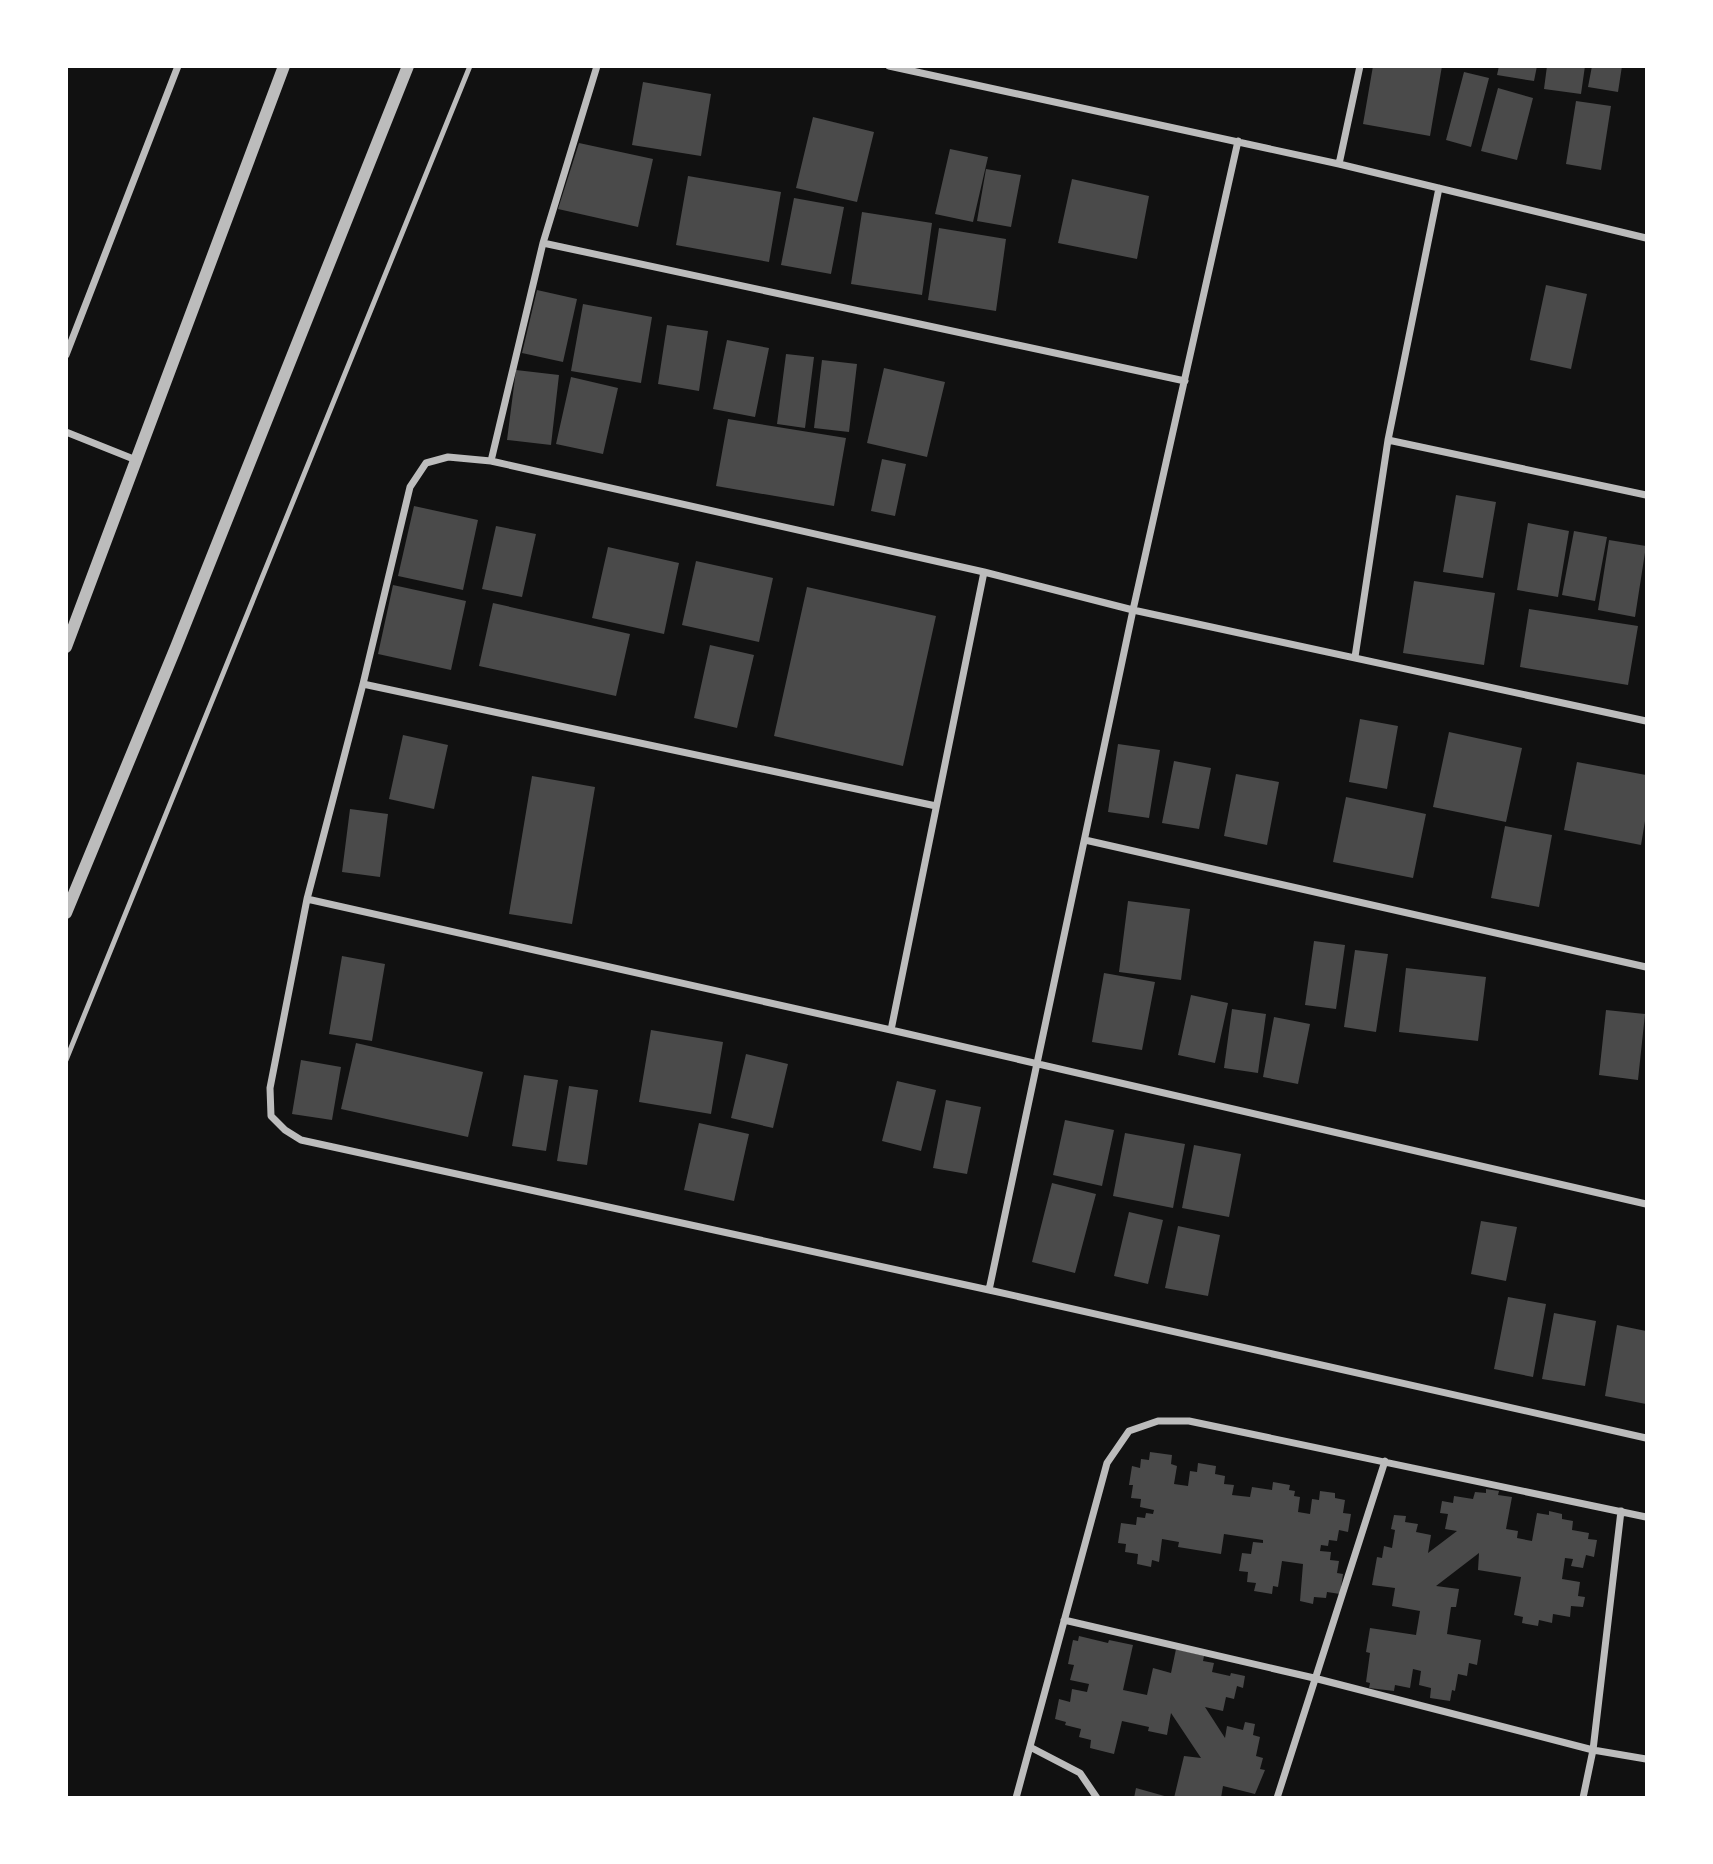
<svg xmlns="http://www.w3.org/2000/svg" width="1713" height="1864" font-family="Quicksand,sans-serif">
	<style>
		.building { fill: #4a4a4a }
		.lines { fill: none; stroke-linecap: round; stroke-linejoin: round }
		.service { stroke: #bcbcbc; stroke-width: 5 }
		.minor { stroke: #bcbcbc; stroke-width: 7 }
		.tertiary { stroke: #bcbcbc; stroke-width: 12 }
	</style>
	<rect width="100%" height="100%" fill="#111"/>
	<path class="building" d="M1373 66H1442L1430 136 1363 124Z
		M1499 66H1537L1534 81 1497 75Z
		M1547 66H1585L1581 94 1544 89Z
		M1592 66H1622L1618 92 1588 87Z
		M1464 72 1489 78 1471 147 1446 140Z
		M643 82 711 94 701 156 632 145Z
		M1498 88 1533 98 1517 160 1481 151Z
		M1576 101 1611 106 1601 170 1566 164Z
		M813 117 874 132 857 202 796 188Z
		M579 143 653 159 638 227 558 209Z
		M950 149 988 157 973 222 935 214Z
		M986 169 1021 175 1011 227 977 221Z
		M688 176 781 192 769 262 676 245Z
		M1072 179 1149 196 1137 259 1058 243Z
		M794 198 844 207 831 274 781 265Z
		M862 212 932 223 922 295 851 284Z
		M939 228 1006 239 996 311 928 300Z
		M1546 285 1587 294 1571 369 1530 360Z
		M537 290 577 299 563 362 522 353Z
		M583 304 652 317 641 383 571 371Z
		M667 325 708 331 699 391 658 384Z
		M727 340 769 348 755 417 713 409Z
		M786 354 814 357 805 428 777 424Z
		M822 360 857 364 849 432 814 428Z
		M884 368 945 382 927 457 867 443Z
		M516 370 559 375 551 445 507 440Z
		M571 377 618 388 603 454 556 444Z
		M728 419 846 438 834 506 716 486Z
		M882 459 906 464 895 516 871 511Z
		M1456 495 1496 502 1483 578 1443 572Z
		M414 506 478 520 463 590 398 576Z
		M1528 523 1569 531 1558 597 1517 590Z
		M496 526 536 534 522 597 482 589Z
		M1574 531 1607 537 1595 601 1562 595Z
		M1609 540 1646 546 1635 617 1598 610Z
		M608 547 679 563 664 634 592 618Z
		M696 561 773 578 759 642 682 625Z
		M1414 581 1495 593 1484 665 1403 653Z
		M393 585 466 601 451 670 378 654Z
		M807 587 936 616 903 766 774 736Z
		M493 603 630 634 616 696 479 666Z
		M1529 609 1638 626 1628 685 1520 667Z
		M710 645 754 655 737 728 694 718Z
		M1360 719 1398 726 1387 789 1349 782Z
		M1449 732 1522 748 1506 822 1433 807Z
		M403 735 448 745 434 809 389 799Z
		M1118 744 1160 750 1149 818 1108 812Z
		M1174 761 1211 768 1199 829 1162 823Z
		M1577 762 1646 775V815L1641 845 1564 830Z
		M1236 774 1279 782 1267 845 1224 836Z
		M532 776 595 787 572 924 509 914Z
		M1346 797 1426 814 1413 878 1333 862Z
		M350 809 388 814 380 877 342 872Z
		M1505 826 1552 835 1539 907 1491 898Z
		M1128 901 1190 909 1181 980 1119 972Z
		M1314 941 1345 945 1336 1009 1305 1005Z
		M1355 950 1388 954 1376 1032 1344 1027Z
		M342 956 385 964 372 1041 329 1034Z
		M1406 968 1486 977 1478 1041 1399 1032Z
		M1104 973 1155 982 1142 1050 1092 1042Z
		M1191 995 1228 1003 1215 1063 1178 1055Z
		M1232 1009 1266 1014 1258 1073 1224 1068Z
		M1606 1010 1645 1014 1638 1080 1599 1075Z
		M1274 1017 1310 1024 1298 1084 1263 1077Z
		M651 1030 723 1042 711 1114 639 1102Z
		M356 1043 483 1072 468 1137 341 1109Z
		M746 1054 788 1064 773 1128 731 1118Z
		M301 1060 341 1067 332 1120 292 1114Z
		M524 1075 558 1080 546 1151 512 1146Z
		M897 1081 936 1090 921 1151 882 1141Z
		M569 1086 598 1090 587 1165 557 1161Z
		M946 1100 981 1107 967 1174 933 1168Z
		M1065 1120 1114 1130 1102 1186 1053 1175Z
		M699 1123 749 1134 734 1201 684 1190Z
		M1125 1133 1185 1144 1173 1208 1113 1196Z
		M1194 1145 1241 1154 1229 1217 1182 1208Z
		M1052 1183 1096 1194 1075 1273 1032 1262Z
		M1129 1212 1163 1220 1148 1284 1114 1276Z
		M1481 1221 1517 1227 1506 1281 1471 1274Z
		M1178 1226 1220 1235 1208 1296 1165 1288Z
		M1508 1297 1546 1304 1533 1377 1494 1369Z
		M1554 1313 1596 1321 1585 1386 1542 1379Z
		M1617 1325 1646 1331V1404L1605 1396Z
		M1150 1452 1172 1455 1171 1464 1177 1466 1174 1484 1188 1486 1190 1471 1197 1472 1198 1463 1216 1466 1215 1474 1225 1476 1224 1484 1234 1485 1232 1495 1250 1497 1252 1487 1272 1490 1273 1482 1290 1485 1289 1490 1295 1491 1294 1496 1300 1497 1298 1512 1310 1514 1312 1499 1319 1500 1320 1491 1335 1493V1498L1345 1500 1343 1513 1351 1514 1348 1532 1339 1530 1337 1541 1329 1540 1328 1546 1321 1545 1320 1551 1331 1552 1330 1560 1339 1561 1337 1573 1343 1574 1340 1594 1327 1592 1326 1598 1314 1597 1313 1604 1300 1601 1303 1564 1282 1561 1278 1587 1273 1586 1272 1594 1254 1591 1256 1583 1247 1582 1248 1572 1239 1571 1242 1553 1251 1554 1253 1542 1263 1543V1540L1224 1534 1221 1554 1178 1547 1179 1542 1162 1539 1159 1562 1152 1560 1151 1567 1137 1564 1138 1554 1125 1552 1126 1544 1118 1543 1121 1523 1136 1525 1137 1517 1145 1518 1146 1513 1153 1514 1154 1510 1140 1507 1141 1499 1131 1498 1133 1485H1129L1132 1466 1140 1468 1141 1459 1149 1460Z
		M1486 1489 1499 1491 1498 1495 1512 1497 1506 1529 1518 1531 1517 1538 1532 1541 1537 1513 1549 1515V1511L1562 1514V1519L1573 1521 1572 1530 1589 1533 1588 1539 1597 1540 1594 1557 1586 1555 1583 1568 1571 1566 1573 1559 1565 1558 1562 1579 1580 1582 1578 1596 1585 1597 1583 1607 1571 1606 1570 1617 1553 1614 1552 1623 1539 1620 1538 1626 1522 1623 1523 1617 1514 1615 1521 1577 1478 1570 1479 1553 1436 1586 1459 1589 1456 1607H1451L1447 1634 1481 1640 1477 1665 1469 1663 1467 1676 1458 1674 1455 1691 1452 1690 1450 1701 1430 1698 1431 1688 1419 1685 1421 1671 1413 1669 1410 1688 1395 1685 1394 1691 1369 1688 1370 1683 1366 1682 1370 1653 1366 1652 1370 1628 1416 1635 1420 1611 1392 1606 1395 1588 1372 1585 1377 1557 1382 1558 1384 1546 1392 1548 1395 1530 1391 1529 1394 1515 1406 1516 1405 1522 1418 1524 1416 1532 1431 1535 1428 1553 1457 1531 1445 1529 1448 1514 1440 1513 1442 1501 1453 1503 1454 1496 1473 1499 1475 1492 1486 1493Z
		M1079 1636 1108 1643 1109 1640 1133 1645 1123 1690 1147 1695 1153 1668 1171 1673 1176 1649 1204 1656 1203 1661 1214 1663 1212 1672 1230 1676 1231 1673 1245 1676 1243 1688 1237 1686 1234 1699 1226 1697 1223 1711 1205 1707 1225 1738 1227 1726 1243 1730 1245 1722 1255 1724 1253 1735 1260 1737 1256 1756 1263 1758 1260 1769 1265 1770 1255 1794 1223 1786 1221 1798H1174L1184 1756 1201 1758 1171 1713 1167 1735 1148 1731 1149 1727 1122 1721 1114 1754 1090 1748 1091 1740 1079 1737 1081 1729 1065 1725 1066 1722 1055 1719 1059 1699 1070 1702 1072 1689 1087 1692 1089 1684 1070 1680 1074 1665 1068 1664 1073 1640 1078 1641Z
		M1136 1788 1168 1797V1798H1134Z"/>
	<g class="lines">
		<path class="service" d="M66 1060 470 66"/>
		<path class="minor" d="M889 66 1339 164 1646 238
			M1339 164 1360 66
			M543 243 1185 381
			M66 355 178 66
			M66 432 136 460
			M1388 440 1646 495
			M491 461 543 243 597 66
			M1355 657 1388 440 1439 188
			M363 684 936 806
			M1646 721 1133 610 984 572 491 461 448 457 426 463 410 487 363 684 307 899 270 1088 271 1116 285 1130 301 1140 989 1290 1646 1438
			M1085 840 1646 967
			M307 899 891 1030 1646 1204
			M891 1030 984 572
			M989 1290 1133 610 1238 141
			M1064 1620 1314 1678 1593 1750 1646 1759
			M1030 1747 1080 1773 1097 1798
			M1016 1798 1107 1463 1129 1431 1158 1421H1189L1646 1517
			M1277 1798 1385 1461
			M1583 1798 1593 1750 1621 1511"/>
		<path class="tertiary" d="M66 647 284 66
			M66 913 176 647 408 66"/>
	</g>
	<rect width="1713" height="1864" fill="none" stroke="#ffffff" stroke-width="136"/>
</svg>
